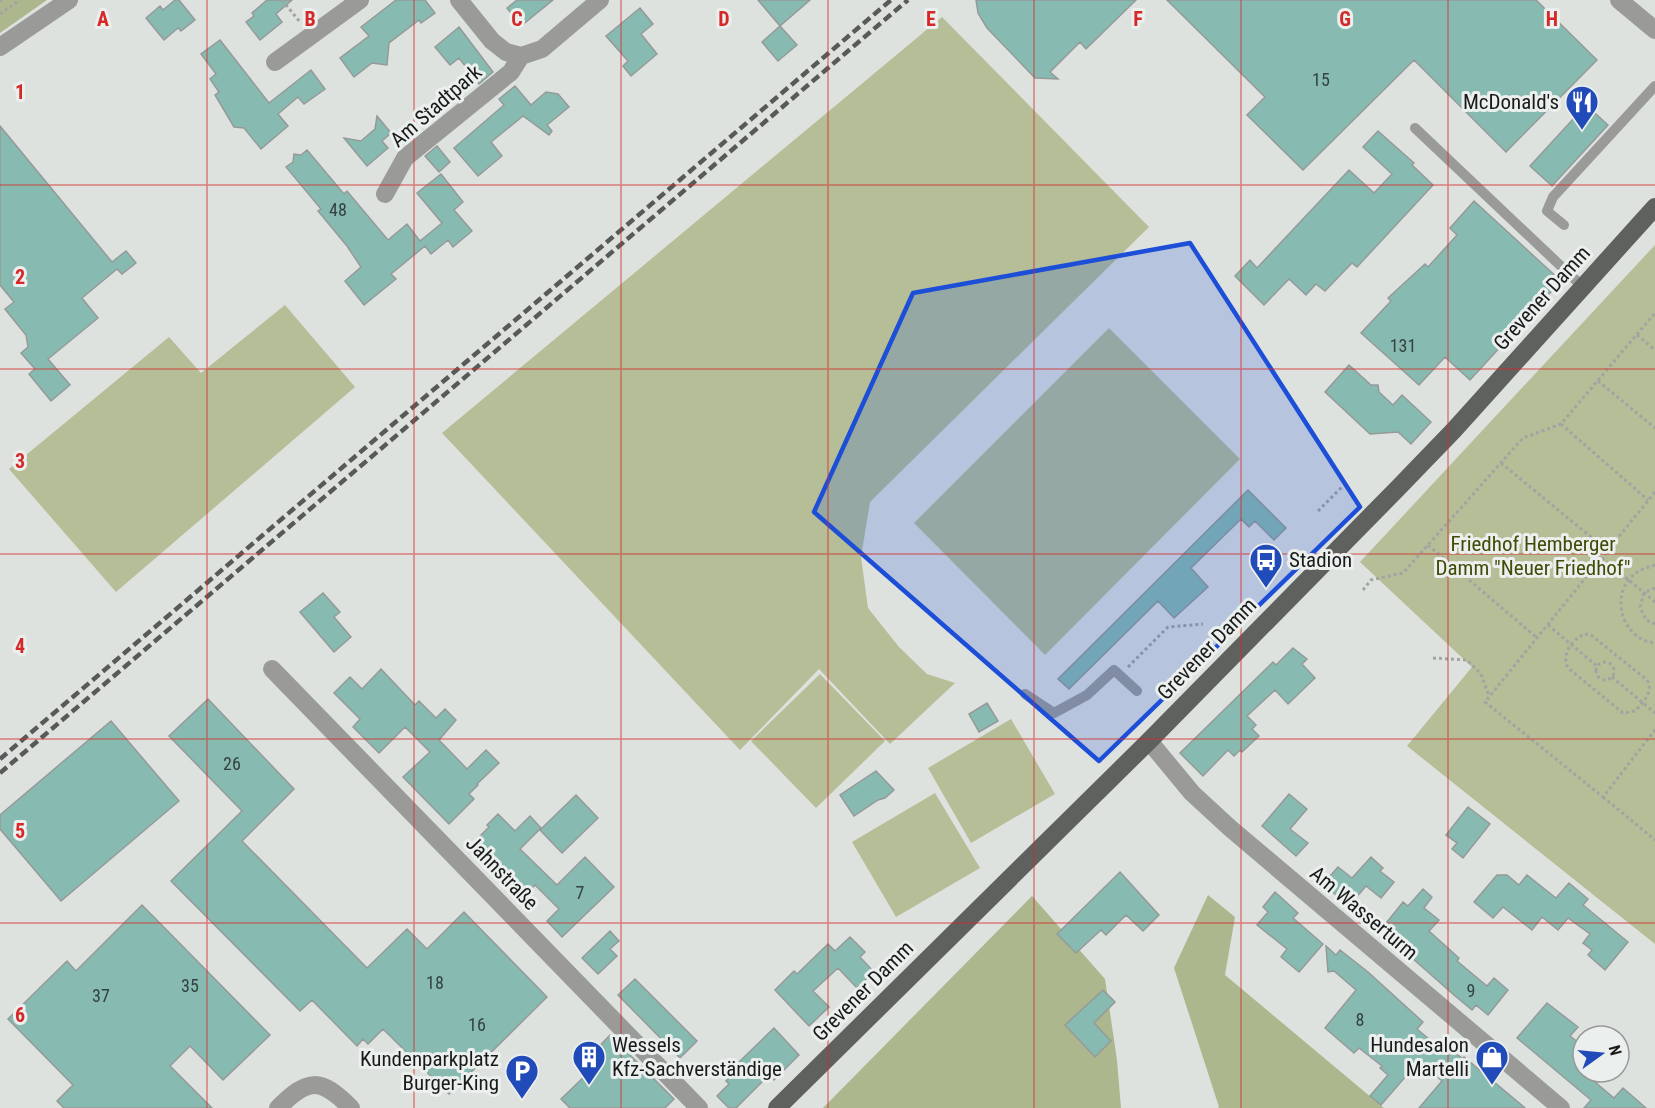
<svg xmlns="http://www.w3.org/2000/svg" width="1655" height="1108" font-family="'Roboto Condensed',sans-serif">
	<style>
		.green { fill: #b5be97 }
		.forest { fill: #adb78e }
		.building { fill: #87bbb1; stroke: #959a99; stroke-width: 1.5 }
		.lines { fill: none; stroke-linecap: round; stroke-linejoin: round }
		.path { stroke: #a1a4a2; stroke-width: 3; stroke-dasharray: 3 3; stroke-linecap: butt }
		.lane { stroke: #9a9b99; stroke-width: 10 }
		.street { stroke: #9a9b99; stroke-width: 18 }
		.primary { stroke: #5f615f; stroke-width: 18 }
		.rail { stroke: #575a58; stroke-width: 4.5; stroke-dasharray: 9 4.5; stroke-linecap: butt }
		.marked { fill: #1d4ed8; fill-opacity: 0.2; stroke: #1d4ed8; stroke-width: 4.5; stroke-linejoin: round }
		.grid { fill: none; stroke: #d62828; stroke-width: 1.5; stroke-opacity: 0.55 }
		.labels { text-anchor: middle; dominant-baseline: central; stroke-width: 6; stroke-linejoin: round; paint-order: stroke }
		.number-label { font-size: 18px; fill: #344340 }
		.poi-label { font-size: 21px; fill: #191b1a; stroke: #ebefed; text-anchor: end }
		.street-label { font-size: 21px; fill: #191b1a; stroke: #ebefed }
		.park-label { font-size: 21px; fill: #414b07; stroke: #ebefed }
		.grid-label { font-size: 20px; text-anchor: middle; font-weight: bold; fill: #d62828; stroke: #ebefed; stroke-width: 6; stroke-linejoin: round; paint-order: stroke }
	</style>
	<rect width="100%" height="100%" fill="#dee2df"/>
	<path class="green" d="M942 17 1149 227 870 502 861 557 868 608 899 647 927 674 955 683 890 744 819 669 740 750 442 433Z
		M1655 245V944L1407 746 1472 667 1360 562Z
		M285 305 355 387 116 592 9 469 169 337 201 373Z
		M1109 328 1240 459 1045 655 914 523Z
		M820 674 885 741 816 808 751 741Z
		M1011 719 1055 794 971 843 928 768Z
		M935 793 980 868 896 917 852 842Z"/>
	<path class="forest" d="M0 0H47L0 33Z
		M1208 895 1235 917 1225 975 1384 1108H1218L1219 1107 1174 968Z
		M1032 896 1105 979 1117 1060 1121 1108H823Z"/>
	<path class="building" d="M175 0H179L195 20 181 31 178 28 164 40 146 18 160 6 163 10Z
		M267 0H292L276 14 282 22 260 40 246 22 254 16 252 13Z
		M396 0H425L435 13 421 23 419 20 389 43 387 65 372 63 354 77 340 58 369 36 361 27Z
		M517 0H553L521 26 507 8Z
		M758 0H810L780 26Z
		M976 0H1136L1086 49 1080 42 1050 72 1058 79 1035 78 987 28 978 13Z
		M1167 0H1536L1597 60 1506 152 1414 60 1303 170 1247 115 1265 97Z
		M640 8 653 24 641 34 657 54 631 76 623 66 628 61 606 36Z
		M780 26 797 45 778 61 762 42Z
		M459 27 493 72 479 84 459 58 450 65 435 47Z
		M220 40 269 103 311 70 325 89 304 104 298 97 278 114 288 126 261 149 244 128 234 127 215 95 219 92 210 79 216 74 201 54Z
		M515 86 531 105 546 92 558 94 569 107 547 125 552 131 549 135 523 116 491 142 502 156 478 176 454 148 504 105 499 99Z
		M1586 105 1608 125 1552 186 1530 166Z
		M377 116 391 133 382 141 388 148 367 166 344 138 361 141 375 129Z
		M0 126 112 262 126 251 136 263 122 274 117 269 82 298 98 318 48 359 70 385 51 401 29 374 35 369 21 353 28 347 26 335 5 309 14 302 0 285Z
		M1378 131 1414 163 1412 165 1433 185 1357 267 1352 263 1325 291 1316 284 1306 295 1289 279 1264 305 1235 276 1250 260 1257 268 1349 170 1374 193 1392 174 1363 147Z
		M437 146 450 162 439 172 425 156Z
		M307 150 344 194 347 191 388 240 407 224 420 241 442 223 417 193 441 174 463 202 454 210 472 231 453 247 448 240 431 254 425 246 391 274 396 279 364 305 345 281 361 267 347 246 318 211 321 209 286 167 293 162 294 154 301 155Z
		M1474 201 1561 281 1470 380 1445 357 1419 385 1361 333 1391 301 1388 298 1425 264 1428 267 1457 235 1450 228Z
		M1349 365 1371 385H1378L1379 392 1393 405 1402 395 1431 422 1411 444 1398 432 1370 434 1325 392Z
		M1248 490 1286 528 1274 540 1255 521 1249 527 1241 519 1191 568 1208 587 1174 618 1158 601 1069 689 1058 679Z
		M323 593 340 612 334 617 351 637 334 652 300 612Z
		M1293 648 1307 659 1302 664 1315 678 1288 704 1275 690 1247 716 1256 725 1252 729 1259 736 1242 752 1240 750 1234 756 1228 750 1203 776 1180 753 1273 662 1276 665Z
		M381 669 415 705 419 701 436 718 445 709 456 720 439 740 467 769 486 750 499 763 477 784 478 785 469 794 474 799 449 824 403 777 430 752 405 727 379 753 353 727 360 719 334 693 350 677 362 689Z
		M208 699 294 789 242 841 367 968 407 929 427 949 464 912 547 997 449 1094 383 1029 368 1044 363 1039 357 1046 312 1000 300 1011 171 881 242 811 169 736Z
		M987 703 998 721 979 732 969 714Z
		M111 721 179 801 61 901 0 829V815Z
		M876 771 894 790 885 798 878 800 854 816 840 795Z
		M1289 794 1307 809 1290 829 1308 843 1296 856 1262 826Z
		M576 795 598 818 562 853 540 830Z
		M1468 807 1490 824 1463 858 1452 849 1457 843 1446 835Z
		M498 814 515 831 530 816 541 828 520 849 557 885 585 857 614 887 562 937 547 921 559 909 535 885 526 894 492 861 488 864 470 846 489 827 487 825Z
		M1371 857 1383 868 1380 871 1394 882 1381 898 1366 886 1349 906 1323 884 1338 867 1352 878Z
		M1120 872 1159 915 1143 931 1126 915 1106 935 1101 930 1076 953 1057 934Z
		M1497 875H1507L1519 885 1527 875 1556 898 1569 883 1588 899 1583 905 1628 942 1605 970 1588 955 1592 950 1583 943 1590 934 1568 918 1558 930 1542 917 1532 930 1503 907 1493 918 1474 902Z
		M1423 889 1432 897 1424 908 1439 920 1429 931 1459 958 1457 961 1487 986 1494 978 1508 990 1488 1015 1476 1005 1472 1010 1454 995 1412 958 1416 954 1383 927 1403 902 1408 906Z
		M1275 892 1298 913 1293 918 1323 944 1299 972 1281 957 1287 949 1257 925 1268 912 1263 907Z
		M142 905 270 1035 223 1080 190 1046 170 1066 212 1108H64L57 1101 73 1085 8 1019 67 961 76 971Z
		M610 931 619 941 610 949 617 956 598 974 582 958Z
		M850 937 865 952 860 957 874 972 857 988 838 968 813 991 829 1007 809 1026 775 990 794 971 797 974 828 944 835 951Z
		M1326 946 1336 955 1340 950 1368 972 1423 1022 1417 1029 1448 1055 1452 1050 1463 1059 1464 1057 1525 1108H1419L1442 1081 1419 1061 1381 1105 1370 1096 1388 1075 1380 1068 1382 1066 1359 1048 1354 1053 1325 1028 1356 990 1334 971 1328 972Z
		M635 979 697 1041 680 1058 618 995Z
		M1103 990 1115 1002 1094 1023 1111 1041 1095 1057 1065 1025Z
		M1547 1003 1578 1027 1570 1036 1583 1046V1072L1614 1098 1623 1088 1646 1108H1584L1591 1100 1517 1038Z
		M774 1028 799 1055 774 1080 769 1075 736 1108H729L717 1096 729 1084 726 1081 741 1066 738 1063Z
		M610 1035 674 1099 665 1108H570L561 1099 589 1072 581 1065Z"/>
	<g class="lines">
		<path class="path" d="M282 0 300 22
			M0 1 2 0
			M0 14 20 0
			M1637 335 1655 350
			M1598 381 1655 428
			M1561 424 1648 500
			M1501 463 1608 551
			M1655 492 1485 702 1603 797 1655 730
			M1318 511 1343 486
			M1428 545 1536 637
			M1602 558 1655 602
			M1655 565C1644 568 1634 572 1627 582 1612 605 1626 640 1655 643
			M1655 588 1644 593 1640 607 1646 620 1655 624
			M1363 590 1371 580 1403 573 1523 438 1561 424 1655 313
			M1548 625 1597 666
			M1585 634 1591 635 1647 680C1654 691 1643 703 1635 711L1623 713 1568 668C1561 654 1572 639 1585 634Z
			M1433 658 1467 660 1481 674 1489 696
			M1596 671a9 9 0 1 1 18 0a9 9 0 1 1-18 0Z
			M1128 667 1168 627 1203 624
			M1612 677 1655 713
			M1603 797 1655 840"/>
		<path class="lane" d="M1415 128 1583 287
			M1564 225 1547 211 1553 197 1655 86
			M1025 694 1054 713 1087 695 1114 670 1137 691"/>
		<path class="street" d="M459 0 492 41 506 52 521 56 542 49 600 0
			M1619 0 1655 30
			M0 47 69 0
			M275 62 360 0
			M385 194 405 158 511 72 521 56
			M272 669 699 1108
			M1149 741 1192 793 1230 828 1561 1108
			M278 1108C308 1078 320 1077 351 1108"/>
		<path class="primary" d="M777 1108 1149 741 1398 488 1454 430 1655 207"/>
		<path class="rail" d="M0 759 891 0
			M0 773 908 0"/>
	</g>
	<path class="marked" d="M1190 243 1360 507 1099 761 814 512 913 293Z"/>
	<path class="grid" d="M207 0V1108M414 0V1108M621 0V1108M828 0V1108M1034 0V1108M1241 0V1108M1448 0V1108M0 185H1655M0 369H1655M0 554H1655M0 739H1655M0 923H1655"/>
	<defs>
		<g id="restaurant-pin" transform="scale(1.725)"><path d="M0 17L-7.5 6A9.5 9.5 0 1 1 7.5 6Z" fill="#204bb9" stroke="#ebefed"/><path d="M-5-6h1v4h1v-4h1v4h1v-4h1v5L-1.5 .5V6h-2V.5L-5-1ZM5-6V6H3V1.5H1.5Q1.5-4 5-6Z" fill="#fff"/></g>
		<g id="bus-pin" transform="scale(1.725)"><path d="M0 17L-7.5 6A9.5 9.5 0 1 1 7.5 6Z" fill="#204bb9" stroke="#ebefed"/><path d="M-5-6H5V4H4V6H2V4H-2V6H-4V4H-5ZM-3.5-4V0h7V-4ZM-3.5 1.2v1.5H-2V1.2ZM2 1.2v1.5H3.5V1.2Z" fill="#fff"/></g>
		<g id="building-pin" transform="scale(1.725)"><path d="M0 17L-7.5 6A9.5 9.5 0 1 1 7.5 6Z" fill="#204bb9" stroke="#ebefed"/><path d="M-4-6H4V6H1V3H-1V6H-4ZM-2.5-4.3h1.7v1.8h-1.7ZM.8-4.3h1.7v1.8H.8ZM-2.5-1h1.7V.8h-1.7ZM.8-1h1.7V.8H.8Z" fill="#fff"/></g>
		<g id="shop-pin" transform="scale(1.725)"><path d="M0 17L-7.5 6A9.5 9.5 0 1 1 7.5 6Z" fill="#204bb9" stroke="#ebefed"/><path d="M-5-2.5h2.3a2.7 3.5 0 0 1 5.4 0H5L5.5 6h-11ZM-1.5-2.5h3a1.5 2.3 0 0 0-3 0Z" fill="#fff"/></g>
		<g id="parking-pin" transform="scale(1.725)"><path d="M0 17L-7.5 6A9.5 9.5 0 1 1 7.5 6Z" fill="#204bb9" stroke="#ebefed"/><path d="M-3.5-5.5H1a3.5 3.5 0 0 1 0 7H-1V5.5H-3.5ZM-1-3.4V-.6H.8a1.4 1.4 0 0 0 0-2.8Z" fill="#fff"/></g>
	</defs>
	<g fill-rule="evenodd">
		<use href="#restaurant-pin" x="1582" y="102"/>
		<use href="#bus-pin" x="1266" y="560"/>
		<use href="#building-pin" x="589" y="1057"/>
		<use href="#shop-pin" x="1492" y="1057"/>
		<use href="#parking-pin" x="522" y="1071"/>
	</g>
	<g class="labels">
		<g class="number-label">
			<text x="1321" y="79">15</text>
			<text x="338" y="209">48</text>
			<text x="1403" y="345">131</text>
			<text x="232" y="763">26</text>
			<text x="580" y="892">7</text>
			<text x="435" y="982">18</text>
			<text x="190" y="985">35</text>
			<text x="1471" y="990">9</text>
			<text x="101" y="995">37</text>
			<text x="1360" y="1019">8</text>
			<text x="477" y="1024">16</text>
		</g>
		<g class="poi-label">
			<text x="1559" y="102">McDonald's</text>
			<text x="1289" y="560" text-anchor="start">Stadion</text>
			<text x="612" y="1045" text-anchor="start">Wessels<tspan x="612" dy="24">Kfz-Sachverständige</tspan></text>
			<text x="1469" y="1045">Hundesalon<tspan x="1469" dy="24">Martelli</tspan></text>
			<text x="499" y="1059">Kundenparkplatz<tspan x="499" dy="24">Burger-King</tspan></text>
		</g>
		<g class="street-label">
			<text transform="translate(436 106) rotate(-41)">Am Stadtpark</text>
			<text transform="translate(1542 298) rotate(-48)">Grevener Damm</text>
			<text transform="translate(1207 649) rotate(-46)">Grevener Damm</text>
			<text transform="translate(502 873) rotate(46)">Jahnstraße</text>
			<text transform="translate(1364 913) rotate(40)">Am Wasserturm</text>
			<text transform="translate(863 991) rotate(-45)">Grevener Damm</text>
		</g>
		<g class="park-label">
			<text x="1533" y="544">Friedhof Hemberger<tspan x="1533" dy="24">Damm "Neuer Friedhof"</tspan></text>
		</g>
	</g>
	<g class="grid-label">
		<text x="103" y="26">A</text>
		<text x="310" y="26">B</text>
		<text x="517" y="26">C</text>
		<text x="724" y="26">D</text>
		<text x="931" y="26">E</text>
		<text x="1138" y="26">F</text>
		<text x="1345" y="26">G</text>
		<text x="1552" y="26">H</text>
		<text x="20" y="99">1</text>
		<text x="20" y="284">2</text>
		<text x="20" y="468">3</text>
		<text x="20" y="653">4</text>
		<text x="20" y="838">5</text>
		<text x="20" y="1022">6</text>
	</g>
	<g transform="translate(1601 1054) rotate(75)"><circle r="28" fill="#ebefed" stroke="#979a99" stroke-width="1.5"/>
	<path d="M0-4.5L10 22L0 15L-10 22Z" fill="#204bb9"/>
	<text y="-9" font-size="16" font-weight="bold" text-anchor="middle" fill="#191b1a">N</text>
	</g>
</svg>
